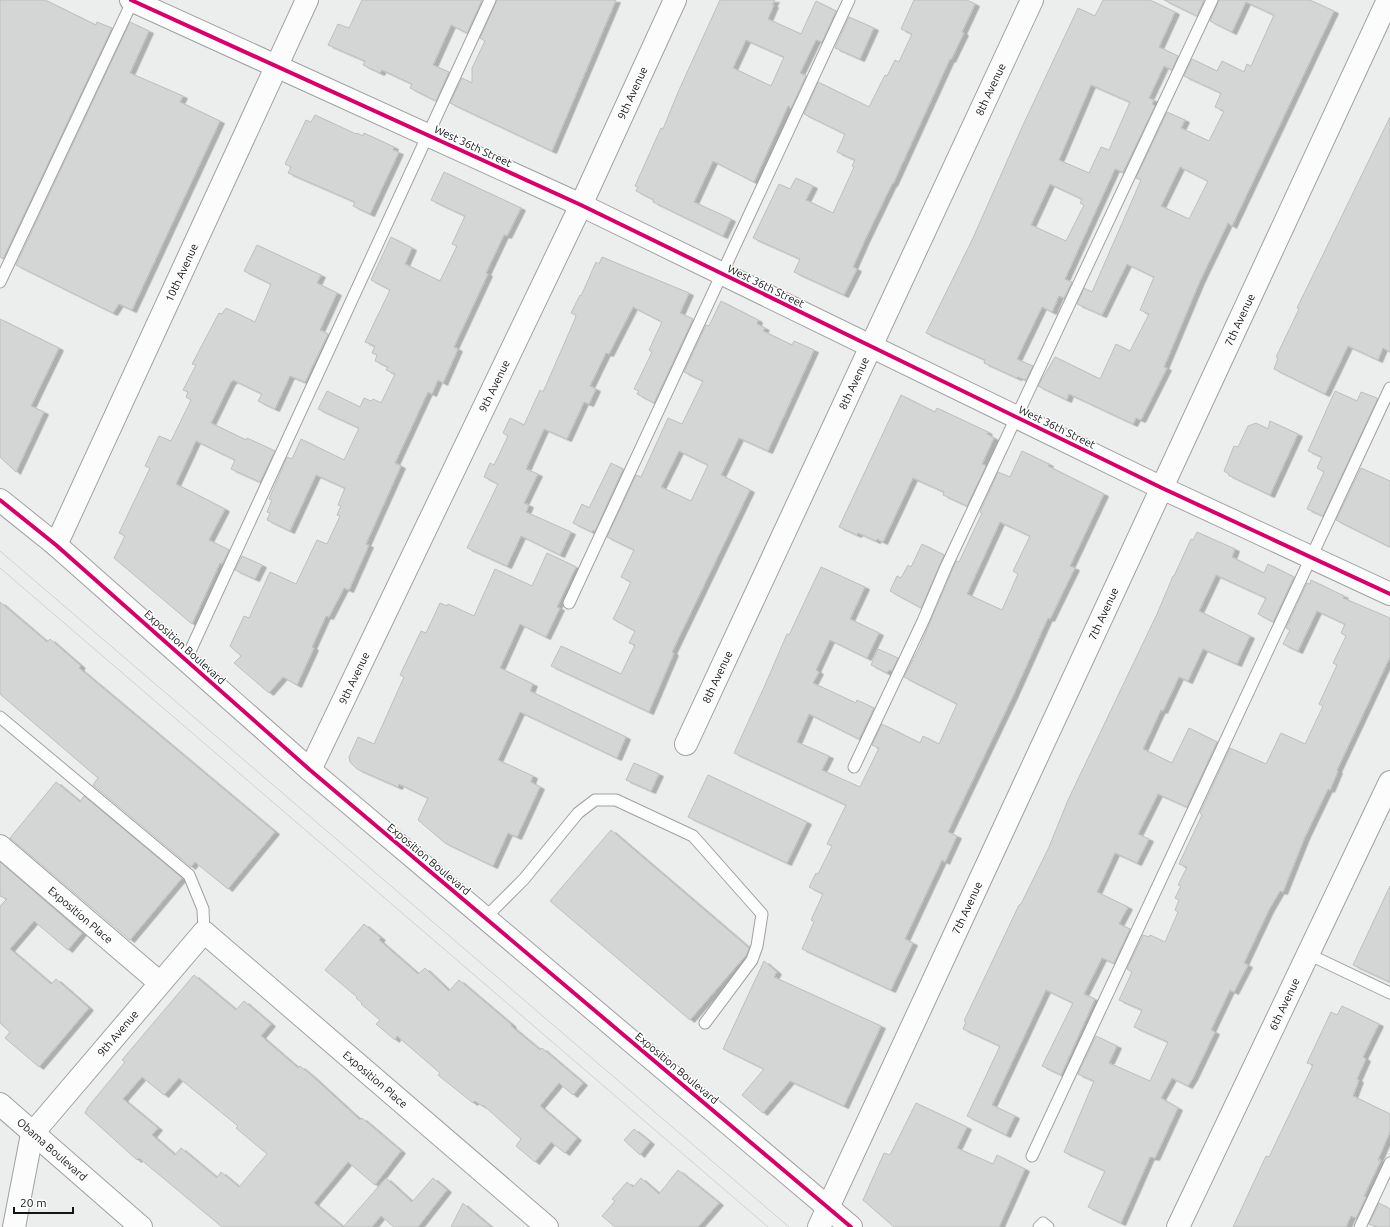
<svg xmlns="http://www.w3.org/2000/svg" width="1390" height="1227" font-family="Ubuntu,sans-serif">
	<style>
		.building { fill: #d3d6d5; stroke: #bdc0bf; fill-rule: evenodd; filter: url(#shadow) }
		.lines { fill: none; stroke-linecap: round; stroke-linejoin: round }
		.lane-casing { stroke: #a0a2a1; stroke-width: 13 }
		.street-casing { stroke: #a0a2a1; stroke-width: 24 }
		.secondary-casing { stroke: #a0a2a1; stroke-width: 24 }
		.lane { stroke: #fcfcfc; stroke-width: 11 }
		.street { stroke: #fcfcfc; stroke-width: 22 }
		.secondary { stroke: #fcfcfc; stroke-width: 22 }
		.tram { stroke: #d0d1d0; stroke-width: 1 }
		.cycleway-casing { stroke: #fff; stroke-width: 6 }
		.cycleway { stroke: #d6006c; stroke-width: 4 }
		.labels { text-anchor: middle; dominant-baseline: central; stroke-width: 3; stroke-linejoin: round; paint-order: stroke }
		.street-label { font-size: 11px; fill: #141515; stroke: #fff }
	</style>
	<defs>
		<filter id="shadow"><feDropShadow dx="4.5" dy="2.5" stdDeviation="0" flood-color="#0004"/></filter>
	</defs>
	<rect width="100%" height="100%" fill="#ebeeed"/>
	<path class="building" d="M0 0H45L96 25 97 22 112 28 3 259 0 257Z
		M362 0H482L467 33 451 25 433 65 449 72 436 101 410 88 412 84 382 70 380 73 363 65 365 61 328 45 338 24 349 28Z
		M497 0H616L552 151 450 103 462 78 472 83V68L485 41 480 38Z
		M720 0H775L772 5H774L768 19 801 34 816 1 836 11 822 42 816 40 800 73 806 76 791 108 788 106 754 182 713 161 694 202 731 219 723 236 653 202 654 200 636 191 638 187 635 186 661 128 663 129 679 90ZM746 40 784 57 771 86 733 68Z
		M914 0H967L975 4 962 32 964 33 951 60 950 59 893 184H892L865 240 853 267 857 269 844 295 794 272 800 259 753 238 779 184 790 189 796 178 813 186 806 200 833 213 854 167 852 166 855 160 837 152 845 134 804 114 818 82 869 107 885 75 887 76 895 60 899 62 912 34 901 29Z
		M1103 0H1150L1175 12 1159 47 1178 56 1172 70 1164 66 1149 98 1154 100 1152 104 1155 106 1123 172 1115 169 1065 279 1072 282 1064 298 1059 296 1052 312 1042 307 1017 359 1033 366 1026 380 1018 377 1017 378 984 363 985 360 926 333 973 238 1023 125 1078 8 1095 16ZM1091 85 1130 102 1109 150 1101 147 1089 173 1059 160ZM1050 184 1082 199 1080 203 1084 205 1066 241 1031 225Z
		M1164 0H1204L1197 16Z
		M1219 0H1310L1334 11 1232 226 1228 223 1200 281 1164 367 1167 368 1141 420 1136 418 1133 424 1069 394 1067 400 1038 386 1055 357 1100 379 1116 344 1130 351 1149 314 1140 310 1154 277 1127 264 1102 315 1077 304 1084 288 1092 292 1141 180 1136 178 1167 112 1185 120 1181 128 1209 141 1224 111 1215 107 1221 93 1184 76 1192 59 1217 71 1222 61 1244 72 1247 64 1251 66 1274 15 1246 2 1232 32 1210 21ZM1180 167 1208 181 1189 219 1161 206Z
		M849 17 874 28 860 59 835 48Z
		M130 22 149 31 130 73 183 96 180 102 220 121 132 310 119 304 113 313 16 265Z
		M315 115 356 134 357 133 363 136 364 133 394 147 393 150 399 152 370 214 353 206 355 202 288 173 291 167 285 164 306 120 311 122Z
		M1390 117V352L1383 348 1378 360 1348 346 1325 394 1274 369 1278 358 1276 357 1299 309 1297 308Z
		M444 172 521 208 507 236 504 235 486 273 488 274 454 347 458 349 443 383 438 380 432 394 428 392 395 463 401 466 366 544 369 545 349 590 344 588 329 617 326 616 312 647 314 648 297 685 283 677 269 693 234 663 241 656 230 646 244 616 249 618 270 572 296 584 317 540 327 544 340 516 337 515 341 506 338 505 345 488 316 475 290 531 267 520 270 513 267 512 272 500 269 499 287 457 292 459 301 439 344 460 359 428 318 409 327 391 360 407 364 398 371 401 373 399 381 403 395 374 386 370 388 367 375 361 377 355 372 353 375 346 365 342 390 290 371 280 391 237 412 248 405 264 440 281 457 246 452 244 465 216 431 200Z
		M257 245 321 275 317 283 337 293 320 330 328 334 305 382 290 376 275 409 258 401 262 394 233 380 232 382H231L211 423 246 440 247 438 275 451 260 482 231 469 235 460 196 441 176 484 225 509 209 540 229 550 222 564 220 563 192 624 114 558 125 536 119 533 150 468 145 466 159 436 171 441 191 400 186 397 188 392 183 390 196 365 192 364 219 313 222 314 226 308 255 322 271 284 244 271Z
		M602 257 689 293 680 313 693 319 654 403 637 394 639 391 634 389 652 352 649 350 662 322 633 307 609 354 606 353 590 386 596 389 589 404 584 402 567 439 544 429 526 469 538 474 524 503 529 505 526 512 571 532 560 555 521 536 507 566 467 548 498 484 484 477 490 463 494 465 508 436 503 433 510 418 524 425 540 390 543 392 575 319 576 315 571 313 580 295 581 296 596 262 599 264Z
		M721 301 758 320 757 324 765 328 763 331 792 345 794 341 814 350 768 451 739 438 721 475 750 490 672 652 674 653 649 712 551 666 561 646 621 674 635 645 629 643 635 631 613 619 631 582 621 577 634 550 607 537 636 475 641 477 668 418 682 424 703 381 684 372 706 325 709 326ZM679 451 708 465 691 501 661 487Z
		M0 319 59 348 31 406 44 412 16 472 0 457Z
		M1335 391 1357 401 1361 392 1377 398V400L1323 516 1307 509 1324 472 1317 468 1322 457 1308 451Z
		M901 395 935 412 937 408 988 432 987 434 994 438 982 464 986 466 967 506 943 495 944 492 913 478 883 542 877 539 876 541 858 533 857 535 839 527Z
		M1270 421 1298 434 1270 495 1228 475 1229 474 1224 471 1234 446 1238 447 1248 426 1256 423 1268 429Z
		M1022 451 1049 464 1048 466 1104 494 1070 566 1075 568 1050 619 1048 618 1013 696 948 832 957 836 945 862 942 860 905 939 913 943 891 990 802 949 814 922 811 920 823 894 809 887 816 873 818 874 832 846 827 844 846 805 734 753 765 685 787 634 789 635 821 567 865 587 850 619 879 633 867 658 830 640 816 670 819 672 813 683 856 703 857 700 874 708 859 739 809 714 797 742 829 756 822 770 860 787 879 748 872 745 882 724 920 743 923 736 939 744 957 704 904 677 920 646 956 561 959 562 982 513 980 512 998 472 1010 477ZM1000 522 1030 536 1013 571 1018 574 1002 610 967 594Z
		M611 463 623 469 595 531 593 530 592 532 573 523 582 504 589 508Z
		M1361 468 1390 481V547L1336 520Z
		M1197 532 1235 549 1232 557 1264 573 1268 564 1294 577 1273 622 1258 614 1266 598 1216 575 1199 611 1250 636 1237 664 1203 649 1188 681 1179 677 1163 711 1161 710 1143 749 1172 763 1189 728 1217 742 1187 807 1158 794 1138 834 1149 839 1137 863 1115 853 1097 892 1128 907 1119 924 1130 929 1114 963 1102 958 1084 994 1095 999 1061 1075 1042 1066 1073 1003 1046 990 992 1105 1015 1116 1006 1135 967 1116 1000 1046 963 1029 966 1022 964 1021 1019 905 1021 904 1049 847 1068 800 1157 614 1173 576H1174L1191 539 1193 540Z
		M922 544 944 555 921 608 890 591 897 576 901 578 908 565 911 567Z
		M547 553 576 567 557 607 560 608 546 637 520 624 500 668 533 684 530 691 626 737 617 758 520 712 498 760 533 776 531 782 540 787 517 837 508 833 493 866 445 843 418 820 428 798 399 784 398 787 357 769 350 762 349 757 358 737 374 744 404 677 400 675 421 631 426 633 440 603 447 606 448 604 474 616 495 569 532 586Z
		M242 556 262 565 255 579 235 570Z
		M1311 580 1344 596 1343 598 1390 618V657L1337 770 1338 771 1330 790 1328 789 1305 837 1283 892 1280 891 1269 910 1244 963 1248 965 1234 992 1230 990 1211 1030 1215 1032 1193 1078 1188 1086 1172 1078 1161 1098 1178 1108 1155 1158 1150 1157 1121 1223 1088 1207 1105 1171 1064 1152 1094 1081 1078 1074 1096 1036 1117 1046 1109 1063 1150 1081 1168 1042 1134 1027 1142 1010 1119 1000 1132 972 1127 969 1143 935 1149 937 1150 935 1165 942 1178 912 1175 910 1179 900 1175 898 1181 886 1178 885 1187 867 1179 864 1202 815 1200 813 1230 748 1266 764 1281 733 1305 744 1323 706 1319 704 1337 665 1333 663 1346 636 1341 633 1345 624 1317 611 1298 651 1283 644 1290 630 1286 628 1307 583 1310 584Z
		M0 602 47 642 50 639 81 666 79 668 275 832 228 889 195 862 191 867 93 785 98 778 0 694Z
		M878 649 898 658 892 671 889 670 887 673 871 665Z
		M634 763 659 774 651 791 626 780Z
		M708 775 807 822 787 863 688 817Z
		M56 782 80 802 84 796 182 878 130 940 10 838Z
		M611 830 749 948 747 954 690 1020 550 901Z
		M0 862 82 933 68 950 34 921 10 949 51 984 56 979 89 1008 39 1067 5 1038 10 1032 0 1023V906L7 899 0 896Z
		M1390 886V982L1353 965Z
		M364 924 381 938 379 940 418 974 425 968 449 991 459 980 512 1025 511 1026 540 1050 542 1048 583 1083 573 1095 559 1083 540 1106 577 1138 565 1153 551 1142 535 1162 516 1146 521 1139 483 1105 482 1106 475 1101 473 1103 438 1075 440 1073 397 1036 395 1040 376 1024 380 1020 361 1004 362 1003 356 998 357 997 325 970Z
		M764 961 777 972 774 977 881 1026 844 1106 790 1081 763 1113 742 1095 764 1069 723 1049Z
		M194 975 236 1010 244 1001 271 1024 261 1036 298 1068 300 1066 311 1075 360 1120 362 1118 401 1151 375 1185 348 1162 314 1203 343 1227H222L139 1158 137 1160 85 1113 88 1107 125 1062 122 1060ZM142 1077 164 1095 179 1078 238 1126 236 1128 267 1154 239 1187 221 1172 217 1178 181 1148 175 1155 152 1135 158 1128 123 1099Z
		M1342 1006 1379 1024 1363 1057 1366 1059 1357 1079 1359 1080 1353 1096 1390 1114V1132L1378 1160H1381L1364 1196 1366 1197 1356 1218 1351 1216 1346 1227H1233L1266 1156 1269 1157 1313 1065 1307 1063 1331 1012 1337 1015Z
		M916 1103 967 1127 957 1148 993 1164 997 1155 1025 1169 999 1227H894L863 1200 884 1153 890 1155Z
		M634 1129 650 1142 640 1155 624 1140Z
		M678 1170 719 1203 698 1227H615L602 1216 615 1201 612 1199 627 1182 633 1187 641 1178 659 1194Z
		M386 1178 412 1202 433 1178 447 1190 418 1227H394L381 1216 372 1227H343Z
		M463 1203 466 1206 491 1227H451Z
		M1379 1203 1390 1209V1227H1377L1369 1224Z"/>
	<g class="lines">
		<g class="lane-casing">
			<path id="lane" d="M0 282 133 0
				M569 603 849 0
				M186 660 490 0
				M0 717 189 875 203 909 204 932
				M854 767 923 621 946 567 1212 0
				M485 918 524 879 578 813 595 800H616L693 836 762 914 757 946 752 960 705 1023
				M1308 954 1390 993
				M1032 1156 1390 388
				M1039 1227 1043 1223 1048 1227
				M1360 1227 1390 1163"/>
		</g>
		<g class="street-casing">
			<g id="street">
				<path id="s1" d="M56 545 307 0"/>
				<path id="s2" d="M686 744 1032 0"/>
				<path id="s3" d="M310 770 581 205 675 0"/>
				<path id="s4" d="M0 846 160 983"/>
				<path id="s5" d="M14 1227 32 1134 204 932 547 1227"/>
				<path id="s6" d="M1178 1227 1390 782"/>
			</g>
		</g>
		<g class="secondary-casing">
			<g id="secondary">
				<path d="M131 0 581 205 1162 488 1390 594"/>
				<path d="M0 500 56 545 310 770 851 1227"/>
				<path id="s7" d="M0 1104 141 1227"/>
				<path id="s8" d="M819 1227 1388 0"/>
			</g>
		</g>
		<use href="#lane" class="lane"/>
		<use href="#street" class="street"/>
		<use href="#secondary" class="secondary"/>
		<path class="tram" d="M0 551 789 1227
			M0 568 768 1227"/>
		<g class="cycleway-casing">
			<path id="cycleway" d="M131 0 581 205 1162 488 1390 594
				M0 500 56 545 310 770 851 1227"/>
		</g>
		<use href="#cycleway" class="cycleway"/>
	</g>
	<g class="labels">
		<g class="street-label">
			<text stroke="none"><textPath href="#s2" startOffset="722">8th Avenue</textPath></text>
			<text stroke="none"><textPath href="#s3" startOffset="750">9th Avenue</textPath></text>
			<text transform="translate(473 146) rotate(25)">West 36th Street</text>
			<text stroke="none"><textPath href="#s1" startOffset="300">10th Avenue</textPath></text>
			<text transform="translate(766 286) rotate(26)">West 36th Street</text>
			<text stroke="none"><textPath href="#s8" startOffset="1000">7th Avenue</textPath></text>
			<text stroke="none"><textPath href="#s2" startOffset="398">8th Avenue</textPath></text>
			<text stroke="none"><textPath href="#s3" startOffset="426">9th Avenue</textPath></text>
			<text transform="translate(1057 427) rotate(26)">West 36th Street</text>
			<text stroke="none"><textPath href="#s8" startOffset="676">7th Avenue</textPath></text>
			<text transform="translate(185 647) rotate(42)">Exposition Boulevard</text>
			<text stroke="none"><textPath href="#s2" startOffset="74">8th Avenue</textPath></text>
			<text stroke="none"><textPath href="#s3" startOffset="102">9th Avenue</textPath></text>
			<text transform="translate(429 859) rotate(40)">Exposition Boulevard</text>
			<text stroke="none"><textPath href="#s8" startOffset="352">7th Avenue</textPath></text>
			<text stroke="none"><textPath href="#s4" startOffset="106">Exposition Place</textPath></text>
			<text stroke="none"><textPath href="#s6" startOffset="247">6th Avenue</textPath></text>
			<text stroke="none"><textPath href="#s5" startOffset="227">9th Avenue</textPath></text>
			<text transform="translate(677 1068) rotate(40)">Exposition Boulevard</text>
			<text stroke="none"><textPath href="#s5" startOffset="586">Exposition Place</textPath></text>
			<text stroke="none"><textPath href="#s7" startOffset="69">Obama Boulevard</textPath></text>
		</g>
	</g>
	<path d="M14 1207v6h59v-6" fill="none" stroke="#141515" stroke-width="2"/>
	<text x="20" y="1207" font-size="12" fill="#141515" stroke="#ffffff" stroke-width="3" paint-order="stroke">20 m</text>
</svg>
